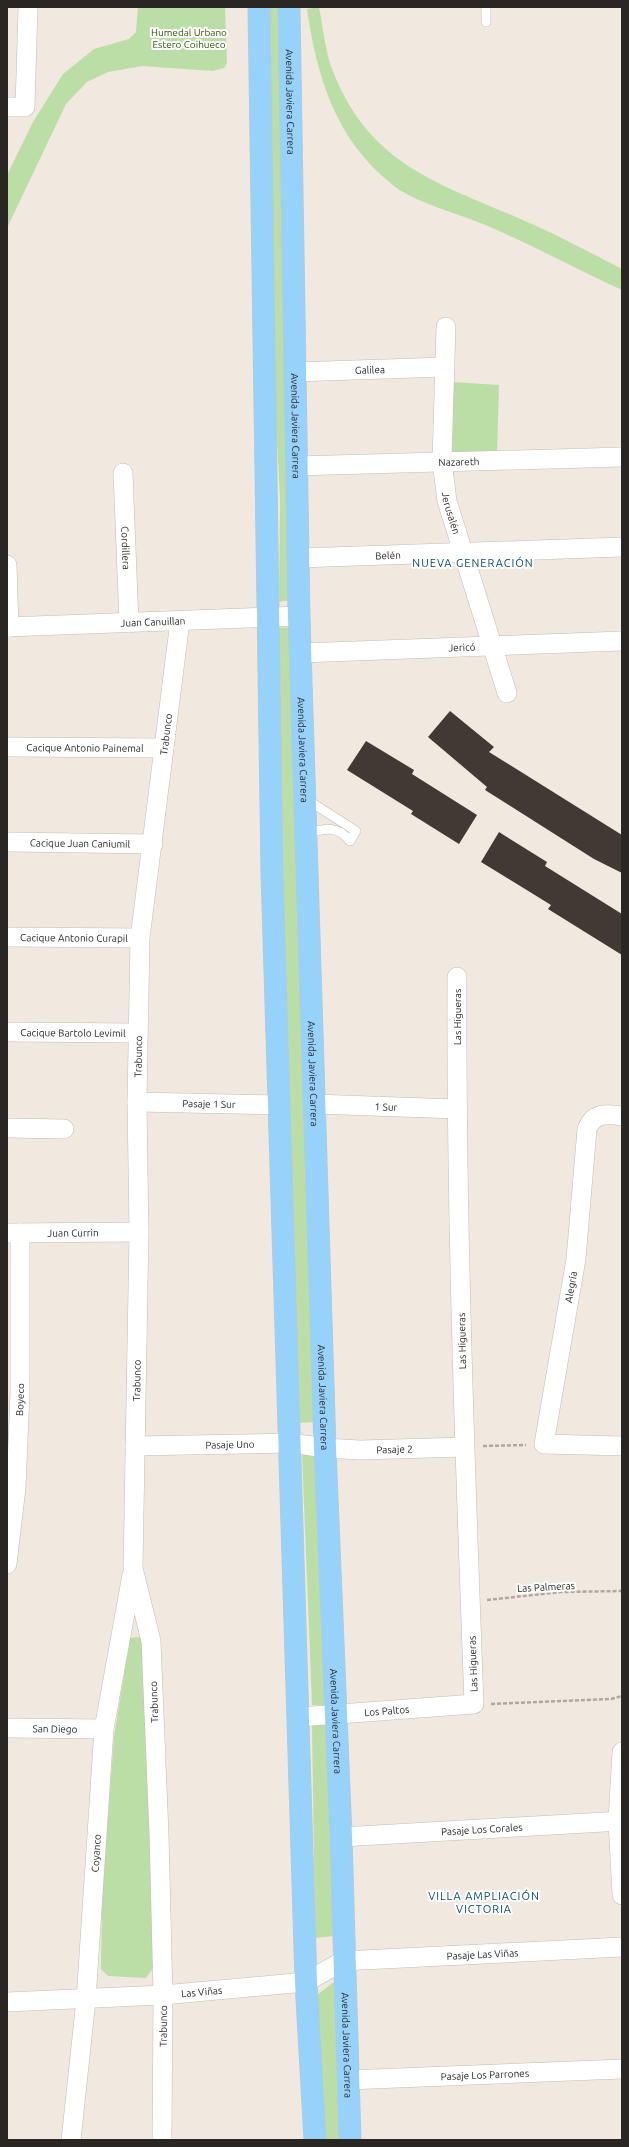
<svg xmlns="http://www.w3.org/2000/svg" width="629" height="2147" font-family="Ubuntu,sans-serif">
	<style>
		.green { fill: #bbdea6 }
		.building { fill: #423935 }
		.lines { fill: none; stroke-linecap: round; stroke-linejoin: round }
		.lane-casing { stroke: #c3bbb3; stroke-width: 10 }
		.street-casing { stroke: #c3bbb3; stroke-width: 20 }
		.primary-casing { stroke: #c8c7c6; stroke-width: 23 }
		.path { stroke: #afa7a1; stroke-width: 2.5; stroke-dasharray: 4 2; stroke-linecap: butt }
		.lane { stroke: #fff; stroke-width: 9 }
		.street { stroke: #fff; stroke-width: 19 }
		.primary { stroke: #96d2fa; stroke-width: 22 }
		.labels { text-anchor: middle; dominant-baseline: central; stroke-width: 4; stroke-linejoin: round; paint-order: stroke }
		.park-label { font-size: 10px; fill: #2b5500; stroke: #fff }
		.street-label { font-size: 10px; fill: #2a2624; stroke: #fff }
		.neighbourhood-label { font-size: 11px; letter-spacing: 1px; fill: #064867; stroke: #fff }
	</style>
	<rect width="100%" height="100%" fill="#f1e8e0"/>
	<path class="green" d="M138 7H225L227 63 224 68 213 71 142 66 108 72 87 82 66 104 7 228V175L33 122 63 74 94 49 129 39 136 32Z
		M269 7H282L291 600 279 602 280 500 273 361Z
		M319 7C323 27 325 50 332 69 368 162 432 181 516 217 552 232 587 251 622 269V290C577 269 533 246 488 226 462 215 414 202 394 186 336 141 317 78 307 9Z
		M452 382 499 385 497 454 451 455Z
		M274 627 291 628 317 1422 298 1423Z
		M302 1454 319 1455 329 1706 312 1705Z
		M142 1637 156 1964 146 1978 108 1976 101 1969 102 1902 114 1737 130 1638Z
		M330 1724 335 1936 315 1938 312 1725Z
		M339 1978 345 2140H324L317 1995Z"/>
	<path class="building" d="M450 711 494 747 489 752 622 835V873L594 859 485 790 487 787 428 737Z
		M366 741 414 770 412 774 477 815 459 844 411 814 413 811 347 770Z
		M499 832 547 862 545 866 622 914V955L548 909 551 905 481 862Z"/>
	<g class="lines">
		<g class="lane-casing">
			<path id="lane" d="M486 7V22
				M306 799 356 831 350 841C337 825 324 828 307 834"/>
		</g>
		<g class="street-casing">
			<g id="street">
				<path d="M7 107H25L28 7"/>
				<path id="s1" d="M446 327 442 461 447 501 507 693"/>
				<path id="s2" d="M295 372 445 367"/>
				<path id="s3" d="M296 466 622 457"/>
				<path id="s4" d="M123 473 129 623"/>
				<path id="s5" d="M299 558 622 547"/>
				<path d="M7 565 9 627"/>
				<path id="s6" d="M7 627 299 616"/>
				<path id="s7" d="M301 653 622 641"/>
				<path id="s8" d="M7 747 164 748"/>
				<path id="s9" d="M7 842 153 844"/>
				<path id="s10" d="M7 937 140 938"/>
				<path id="s11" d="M7 1032 138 1033"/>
				<path id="s12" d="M137 1102 280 1105"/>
				<path id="s13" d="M314 1104 457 1109"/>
				<path d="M622 1116C606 1114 594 1112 587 1129L576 1259 544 1444 622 1446"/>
				<path d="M7 1128 64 1129"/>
				<path id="s14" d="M8 1233 139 1232"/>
				<path id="s15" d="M135 1446 291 1443 325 1448 360 1450 464 1447"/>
				<path id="s16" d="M7 1564 16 1488 20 1393V1233"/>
				<path id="s17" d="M299 1717 474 1704C465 1462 456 1220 457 977"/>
				<path id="s18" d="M7 1728 104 1729"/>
				<path d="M622 1752 618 1821 622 1895"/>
				<path id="s19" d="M341 1837 622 1821"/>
				<path id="s20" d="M7 2002 163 1995 306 1982 343 1961 622 1947"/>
				<path id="s21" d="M348 2080 622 2069"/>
				<path id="s22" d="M71 2140 86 2000 104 1729 132 1575"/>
				<path id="s23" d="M162 2140 163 1995 159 1834 151 1641 133 1568 139 1232 137 1102 140 938 180 621"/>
			</g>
		</g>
		<g class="primary-casing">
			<g id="primary">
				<path d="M259 7 272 874 306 1982 315 2140"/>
				<path id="s24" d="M289 7 299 616 325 1448 341 1837 350 2140"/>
			</g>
		</g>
		<path class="path" d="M483 1446 526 1445
			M487 1600 561 1592 622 1591
			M491 1704 611 1699 622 1696"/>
		<use href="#lane" class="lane"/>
		<use href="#street" class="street"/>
		<use href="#primary" class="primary"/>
	</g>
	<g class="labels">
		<g class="park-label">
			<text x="189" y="32">Humedal Urbano<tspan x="189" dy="12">Estero Coihueco</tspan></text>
		</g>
		<g class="street-label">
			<text stroke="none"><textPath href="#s24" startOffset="95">Avenida Javiera Carrera</textPath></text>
			<text stroke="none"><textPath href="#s2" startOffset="75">Galilea</textPath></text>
			<text stroke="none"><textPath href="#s24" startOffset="419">Avenida Javiera Carrera</textPath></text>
			<text stroke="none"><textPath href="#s3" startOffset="163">Nazareth</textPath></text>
			<text stroke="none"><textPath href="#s1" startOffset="187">Jerusalén</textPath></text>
			<text stroke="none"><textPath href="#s4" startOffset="75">Cordillera</textPath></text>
			<text stroke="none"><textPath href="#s5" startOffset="89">Belén</textPath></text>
			<text stroke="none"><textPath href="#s6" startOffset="146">Juan Canuillan</textPath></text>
			<text stroke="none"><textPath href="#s7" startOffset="161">Jericó</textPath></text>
			<text stroke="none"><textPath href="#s23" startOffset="1410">Trabunco</textPath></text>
			<text stroke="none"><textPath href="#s8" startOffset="78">Cacique Antonio Painemal</textPath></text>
			<text stroke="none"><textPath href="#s24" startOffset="743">Avenida Javiera Carrera</textPath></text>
			<text stroke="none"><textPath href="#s9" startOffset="73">Cacique Juan Caniumil</textPath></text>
			<text stroke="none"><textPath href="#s10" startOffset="67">Cacique Antonio Curapil</textPath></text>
			<text transform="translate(457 1017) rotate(-90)">Las Higueras</text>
			<text stroke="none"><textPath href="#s11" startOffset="66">Cacique Bartolo Levimil</textPath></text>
			<text stroke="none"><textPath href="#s23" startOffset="1086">Trabunco</textPath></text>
			<text stroke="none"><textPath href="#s24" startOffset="1067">Avenida Javiera Carrera</textPath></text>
			<text stroke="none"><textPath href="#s12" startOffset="72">Pasaje 1 Sur</textPath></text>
			<text stroke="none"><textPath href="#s13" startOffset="72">1 Sur</textPath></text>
			<text stroke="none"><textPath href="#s14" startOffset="65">Juan Currin</textPath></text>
			<text transform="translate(571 1287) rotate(-80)">Alegría</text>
			<text transform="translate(462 1341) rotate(-91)">Las Higueras</text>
			<text stroke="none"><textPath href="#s23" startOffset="762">Trabunco</textPath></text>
			<text stroke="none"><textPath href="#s24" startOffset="1391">Avenida Javiera Carrera</textPath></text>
			<text stroke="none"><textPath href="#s16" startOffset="165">Boyeco</textPath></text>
			<text stroke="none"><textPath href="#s15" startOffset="95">Pasaje Uno</textPath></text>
			<text stroke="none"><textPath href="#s15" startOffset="260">Pasaje 2</textPath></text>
			<text transform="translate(546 1587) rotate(-3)">Las Palmeras</text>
			<text transform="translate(473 1664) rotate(-92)">Las Higueras</text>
			<text transform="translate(154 1702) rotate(-92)">Trabunco</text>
			<text stroke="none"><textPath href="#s17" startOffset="88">Los Paltos</textPath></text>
			<text stroke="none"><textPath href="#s24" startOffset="1715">Avenida Javiera Carrera</textPath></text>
			<text stroke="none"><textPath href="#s18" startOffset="48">San Diego</textPath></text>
			<text stroke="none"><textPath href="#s19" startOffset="141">Pasaje Los Corales</textPath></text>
			<text stroke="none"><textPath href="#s22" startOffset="288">Coyanco</textPath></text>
			<text stroke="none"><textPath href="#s20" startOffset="482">Pasaje Las Viñas</textPath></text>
			<text stroke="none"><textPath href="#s20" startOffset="195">Las Viñas</textPath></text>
			<text stroke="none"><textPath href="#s23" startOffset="114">Trabunco</textPath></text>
			<text stroke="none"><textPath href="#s24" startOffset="2039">Avenida Javiera Carrera</textPath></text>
			<text stroke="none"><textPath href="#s21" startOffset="137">Pasaje Los Parrones</textPath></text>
		</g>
		<g class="neighbourhood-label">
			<text x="473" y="563">NUEVA GENERACIÓN</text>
			<text x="484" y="1896">VILLA AMPLIACIÓN<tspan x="484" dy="13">VICTORIA</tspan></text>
		</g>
	</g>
	<rect width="629" height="2147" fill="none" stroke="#2a2624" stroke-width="16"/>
</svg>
